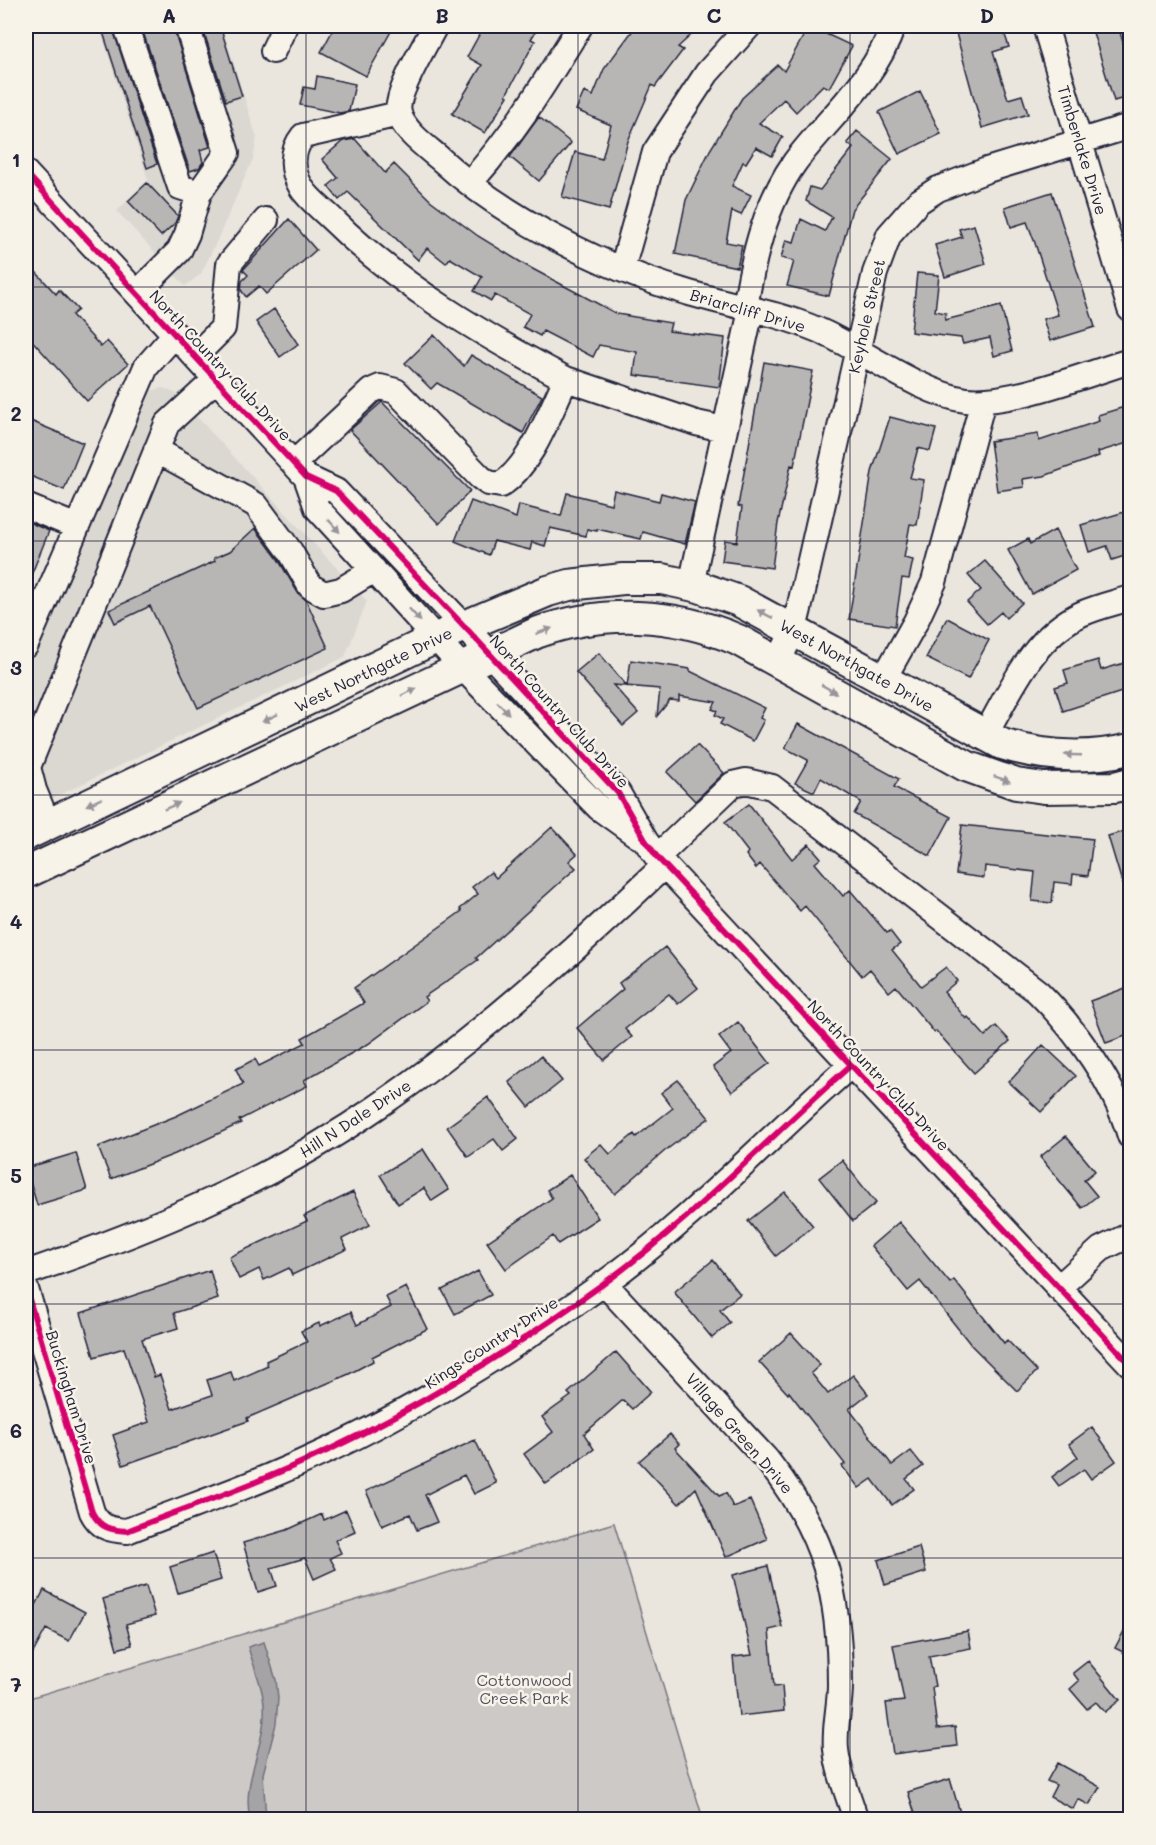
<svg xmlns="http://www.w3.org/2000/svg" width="1156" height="1845" font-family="Mali,sans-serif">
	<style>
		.built { fill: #dbd8d2 }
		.green { fill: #cdc9c6; stroke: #787680; stroke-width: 1.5 }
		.water { fill: #a6a3a6; stroke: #716f7b; stroke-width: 1.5 }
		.building { fill: #b8b6b5; stroke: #22223b; stroke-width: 1.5 }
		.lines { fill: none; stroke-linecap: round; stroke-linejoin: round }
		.minor-casing { stroke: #22223b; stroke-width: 28 }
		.major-casing { stroke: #22223b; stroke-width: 34 }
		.minor { stroke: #f7f3e8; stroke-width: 24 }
		.major { stroke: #f7f3e8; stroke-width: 30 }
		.cycleway-casing { stroke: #f7f3e8; stroke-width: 10 }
		.cycleway { stroke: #d6006c; stroke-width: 6 }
		.oneway { fill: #97959a }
		.grid { fill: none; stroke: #22223b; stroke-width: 1.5; stroke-opacity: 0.55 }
		.labels { text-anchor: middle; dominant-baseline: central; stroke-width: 5; stroke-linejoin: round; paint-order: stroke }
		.street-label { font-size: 16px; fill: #22223b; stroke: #f7f3e8 }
		.park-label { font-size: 16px; fill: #555465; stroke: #f7f3e8 }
		.neatline { fill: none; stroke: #22223b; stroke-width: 2 }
		.grid-label { font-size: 20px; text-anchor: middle; font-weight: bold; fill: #22223b }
	</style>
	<rect width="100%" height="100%" fill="#eae6de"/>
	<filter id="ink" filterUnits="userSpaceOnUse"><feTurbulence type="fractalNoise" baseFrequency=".0167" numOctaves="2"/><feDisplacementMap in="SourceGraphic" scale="12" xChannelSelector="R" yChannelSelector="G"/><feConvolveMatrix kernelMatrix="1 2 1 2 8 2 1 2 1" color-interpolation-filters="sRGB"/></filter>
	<g filter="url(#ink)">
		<path class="built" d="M99 26H222L257 138 253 159 215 245 201 274 185 286 117 211 148 180Z
			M163 388 175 393 367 601 345 657 26 811V668L149 391Z"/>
		<path class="green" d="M614 1523 703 1819 26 1820V1699Z"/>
		<path class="water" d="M264 1642 276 1680 278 1698 276 1724 263 1774 266 1819H250C241 1780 267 1744 264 1705 263 1686 253 1665 248 1647Z"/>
		<path class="building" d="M101 26H112L157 164 147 168Z
			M141 26H173L210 147 200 150 203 162 199 168 190 171Z
			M202 26H220L242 96 226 101Z
			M335 26H394L366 76 321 52Z
			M484 26H539L531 39 535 41 506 95 508 96 485 133 452 114 482 65 467 57Z
			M636 26H701L678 47 683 50 655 87 652 85 628 141 609 210 562 197 575 152 602 159 611 125 576 110 584 92 593 96 604 69Z
			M809 26 852 46 829 88 823 85 796 112 784 99 759 123 783 137 772 156 756 147 746 163 743 162 732 186 751 195 741 215 732 211 726 242 742 245 737 267 675 254 686 200 710 150 742 98 778 65 784 71Z
			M954 26H1002L1009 47 993 52 1008 99 1022 95 1028 114 982 128Z
			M1091 26H1118L1131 68V96L1114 101Z
			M317 76 355 84 349 111 340 113 300 105 304 87 315 89Z
			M920 91 941 134 899 154 879 112Z
			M539 117 571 143 539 181 510 157Z
			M857 131 892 159 852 209 829 296 787 286 794 261 781 258 786 240 794 242 801 219 825 231 832 217 806 201 810 187 820 190 853 148 847 143Z
			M355 139 385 173 394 164 430 200 478 236 527 266 617 314 671 323 669 331 725 338 719 387 634 375 637 352 599 345 593 357 543 331 540 336 523 327 530 314 495 295 491 301 474 291 482 277 450 258 446 263 427 248 418 260 348 192 339 200 328 186 338 178 322 159 343 141Z
			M147 183 178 216 175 223 161 236 128 201Z
			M1052 192 1095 327 1050 341 1043 319 1058 315 1035 243 1027 222 1011 227 1005 207Z
			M289 219 316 250 266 294 259 286 246 297 241 290 242 281 248 275 243 270Z
			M974 225 986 264 945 277 935 245 962 237 959 229Z
			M26 261 56 294 59 290 78 310 72 315 101 347 107 341 128 364 87 401 26 334Z
			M917 273 939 275 935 311 946 313 945 320 1001 306 1012 351 994 356 990 338 963 344 961 338 911 332Z
			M274 309 298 344 280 357 256 322Z
			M434 335 464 366 471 355 542 396 523 433 437 383 431 389 405 363Z
			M764 362 813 371 794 466 791 465 778 523 772 568 722 561 725 540 737 542 742 507 738 506Z
			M382 402 470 491 439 524 350 430Z
			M1131 405V442L1098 452 1099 456 1044 476 1023 479 1024 487 997 491 990 441 1038 434 1039 441 1099 421 1098 415Z
			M890 417 936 429 930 451 918 448 910 478 924 480 917 525 910 524 904 558 913 560 909 579 902 578 895 626 849 619 872 472Z
			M26 419 83 443 64 490 26 474Z
			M614 490 659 501 661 493 695 502 685 544 643 532 641 539 597 529V531L587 529 586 536 550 528 545 546 532 542 530 550 494 541 489 555 455 541 471 501 516 518 519 505 561 516 567 493 611 504Z
			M1131 510V554L1112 560 1107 546 1089 552 1081 525Z
			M26 521 49 531 26 588Z
			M255 528 278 559 298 593 306 600 328 648 198 708 150 606 115 623 109 610 215 561 214 558 230 551Z
			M1055 530 1076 570 1032 594 1008 550 1028 539 1030 544Z
			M985 561 1022 603 1006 618 1001 612 987 624 967 602 981 590 968 575Z
			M947 618 989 640 968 679 926 658Z
			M599 653 627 686 631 660 690 669V671L765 708 760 718 764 720 753 741 720 724 723 719 715 715 717 711 712 709 716 702 679 696V701L670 700 657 716 660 689 613 685 638 713 623 726 576 672Z
			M1098 660 1101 670 1131 661V689L1063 711 1055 687 1068 683 1064 670Z
			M798 724 899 779 894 787 951 817 930 856 854 814 861 802 821 778 814 792 795 783 808 760 785 748Z
			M697 745 724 773 695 801 667 772Z
			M749 804 792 859 809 844 821 858 815 863 843 896 850 890 887 933 890 931 900 944 892 950 921 986 946 967 957 981 944 992 966 1019 968 1017 985 1036 996 1026 1010 1041 974 1073 936 1031 934 1032 896 986 889 992 870 969 862 976 805 906 800 911 760 864 756 868 746 855 748 852 725 822Z
			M962 825 1093 839 1088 876 1073 874 1072 884 1054 882 1052 903 1032 901 1035 872 985 866 984 878 956 874Z
			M552 827 577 854 569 861 576 868 476 958 478 960 424 997 427 1001 368 1044 304 1080 307 1086 239 1120 241 1123 175 1154 111 1179 98 1147 176 1116 243 1084 236 1069 255 1059 259 1066 305 1043 302 1038 364 1003 354 988 462 911 460 909 478 894 472 887 491 872 496 878Z
			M1131 829V898L1127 899 1108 836Z
			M665 947 698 988 678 1004 669 994 625 1029 632 1037 604 1060 577 1028 623 989 619 983Z
			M1131 986V1034L1106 1043 1090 1001Z
			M738 1022 770 1063 732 1092 713 1067 731 1053 719 1037Z
			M1043 1045 1076 1076 1041 1112 1009 1082Z
			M541 1056 562 1081 529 1107 509 1082Z
			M678 1080 709 1118 666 1150 615 1194 584 1158 601 1144 610 1154 634 1134 636 1137 673 1108 661 1093Z
			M488 1097 518 1139 503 1151 494 1139 468 1157 447 1127Z
			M1066 1136 1095 1171 1084 1180 1097 1196 1082 1208 1040 1157Z
			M423 1149 449 1190 432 1201 424 1188 398 1204 380 1175Z
			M76 1153 87 1190 37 1205 26 1168Z
			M842 1160 876 1203 853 1221 819 1178Z
			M570 1175 598 1218 558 1244 553 1236 506 1269 487 1242 552 1198 547 1190Z
			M353 1192 370 1225 342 1239 347 1249 292 1275 289 1268 264 1280 259 1269 239 1279 229 1257 307 1221 304 1216Z
			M785 1192 813 1226 776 1256 748 1221Z
			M899 1222 950 1283 954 1280 1004 1343 1007 1340 1037 1371 1017 1391 972 1346 920 1281 908 1291 871 1246Z
			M713 1260 740 1294 720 1310 730 1323 712 1338 674 1292Z
			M210 1270 218 1299 174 1313 178 1328 142 1339 154 1377 160 1375 172 1409 212 1395 207 1380 231 1372 234 1381 268 1366 266 1361 307 1342 301 1331 319 1323 320 1326 351 1312 357 1325 391 1307 386 1297 406 1287 427 1329 372 1357 373 1361 349 1374 247 1418 248 1421 123 1465 113 1435 149 1422 124 1348 94 1357 81 1313Z
			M478 1271 491 1295 455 1314 442 1290Z
			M791 1333 820 1365 811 1373 828 1394 853 1375 868 1394 849 1409 892 1465 911 1451 923 1466 906 1479 914 1489 892 1505 872 1479 859 1488 842 1466 845 1464 789 1392 788 1394 759 1362Z
			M616 1352 651 1392 632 1409 623 1400 584 1434 594 1449 546 1484 524 1454 553 1432 542 1417 571 1396 568 1393Z
			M1092 1427 1116 1461 1091 1479 1084 1469 1059 1486 1052 1477 1078 1457 1069 1444Z
			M670 1434 679 1444 675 1448 719 1496 726 1493 733 1507 750 1500 767 1539 726 1557 696 1488 679 1504 639 1461Z
			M475 1440 496 1483 474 1494 464 1475 425 1495 437 1522 417 1530 410 1514 382 1526 366 1491Z
			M346 1510 355 1531 335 1540 341 1553 330 1558 336 1569 314 1579 305 1558 271 1568 277 1586 258 1592 243 1543 287 1530 322 1514 324 1520Z
			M919 1547 926 1572 885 1585 878 1560Z
			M213 1553 221 1580 178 1593 170 1567Z
			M768 1566 782 1627 769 1630 774 1687 782 1686 784 1711 739 1716 733 1657 752 1655 733 1575Z
			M146 1586 155 1616 126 1624 132 1645 117 1649 103 1599Z
			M44 1590 85 1612 69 1641 46 1629 26 1666V1624Z
			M1131 1618V1656L1115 1648Z
			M968 1631 971 1648 929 1656 935 1686 932 1687 937 1729 955 1727 957 1746 893 1754 886 1703 904 1701 893 1645Z
			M1088 1661 1120 1700 1105 1712 1096 1702 1087 1709 1070 1689 1079 1681 1073 1673Z
			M1057 1763 1100 1787 1089 1805 1078 1799 1073 1809 1050 1797 1056 1785 1047 1781Z
			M950 1779 961 1816 949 1820H917L908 1792Z"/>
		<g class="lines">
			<g class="minor-casing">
				<path id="minor" d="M126 26 180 187 199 193
					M435 26C426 44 394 95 399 113 403 130 425 146 438 157 503 217 601 267 686 292 729 305 776 312 818 330 860 348 921 394 966 400 1009 405 1087 374 1130 361
					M1045 26 1130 309
					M273 51 285 26
					M399 114 303 136C291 151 291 170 301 187 308 199 323 210 333 220 401 287 483 335 566 379
					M26 173 306 477 336 491 464 626 618 793 645 840 657 857 1130 1364
					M470 183C516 131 544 84 580 26
					M622 269 655 152 707 73 749 26
					M137 293 179 251 187 234 199 193 227 153 187 26
					M745 308C753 258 765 204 795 162 829 117 875 80 893 26
					M195 356 223 328 229 264 266 220
					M156 450 256 505 290 551 310 586 324 594 341 590 374 570
					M294 463 371 391 380 387 396 391 480 477 488 483 501 485C533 463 549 413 566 379L696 423 724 429
					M306 477 317 508 462 667 599 808 638 836
					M26 506 77 527
					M691 585 751 310
					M26 645 146 367 175 334
					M779 660 794 629 799 609 875 273 889 235 918 202 938 189 987 170 1130 126
					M883 680 916 621 934 582 983 401
					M984 737C1010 692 1032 637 1081 614 1096 607 1114 603 1130 598
					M48 824 34 790 28 767 167 424 216 379
					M657 857 733 784 746 781 772 787 1038 992C1076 1030 1115 1084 1130 1136
					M26 1273C149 1231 270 1181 377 1107 481 1036 574 951 665 865
					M604 1283 767 1460C825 1534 840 1593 840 1685 840 1707 834 1727 836 1749 838 1772 849 1797 856 1820
					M1058 1288 1101 1249 1130 1235
					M26 1289 92 1512C100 1528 110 1530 127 1531 174 1512 223 1496 270 1476 389 1427 499 1359 603 1284 692 1220 768 1138 850 1066"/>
			</g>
			<g class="major-casing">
				<path id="major" d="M26 835 436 638 548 591 569 585 623 579H662L699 587 739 601 1002 744C1044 757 1088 759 1130 749
					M26 873 536 633C602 609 674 612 738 640L966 766 1016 784 1044 788 1115 787 1130 783"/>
			</g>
			<use href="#minor" class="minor"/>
			<use href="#major" class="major"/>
			<g class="cycleway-casing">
				<path id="cycleway" d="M26 173 306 477 336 491 464 626 618 793 645 840 657 857 1130 1364
					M26 1289 92 1512C100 1528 110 1530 127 1531 174 1512 223 1496 270 1476 389 1427 499 1359 603 1284 692 1220 768 1138 850 1066"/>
			</g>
			<use href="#cycleway" class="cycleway"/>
		</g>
		<defs><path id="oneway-solid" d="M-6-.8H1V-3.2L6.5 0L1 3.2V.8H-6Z" transform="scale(1.5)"/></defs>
		<g class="oneway">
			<use href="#oneway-solid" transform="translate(334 526) rotate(48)"/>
			<use href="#oneway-solid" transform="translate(765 614) rotate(-153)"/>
			<use href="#oneway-solid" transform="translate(415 615) rotate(48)"/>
			<use href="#oneway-solid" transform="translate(544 631) rotate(-20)"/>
			<use href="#oneway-solid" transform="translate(829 689) rotate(29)"/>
			<use href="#oneway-solid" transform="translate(409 692) rotate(-26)"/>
			<use href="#oneway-solid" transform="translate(503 708) rotate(46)"/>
			<use href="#oneway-solid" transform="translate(270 718) rotate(154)"/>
			<use href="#oneway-solid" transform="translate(1073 755) rotate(-178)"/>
			<use href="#oneway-solid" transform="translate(1002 779) rotate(19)"/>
			<use href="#oneway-solid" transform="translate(94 802) rotate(155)"/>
			<use href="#oneway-solid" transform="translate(172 806) rotate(-24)"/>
		</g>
	</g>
	<path class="grid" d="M306 26V1820M578 26V1820M850 26V1820M26 287H1130M26 541H1130M26 795H1130M26 1050H1130M26 1304H1130M26 1558H1130"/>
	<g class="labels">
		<g class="street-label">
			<text transform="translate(1083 150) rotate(73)">Timberlake Drive</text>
			<text transform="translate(748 310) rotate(16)">Briarcliff Drive</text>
			<text transform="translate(866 316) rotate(-77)">Keyhole Street</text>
			<text transform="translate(221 365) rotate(47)">North Country Club Drive</text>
			<text transform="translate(857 665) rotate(29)">West Northgate Drive</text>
			<text transform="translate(373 669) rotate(-26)">West Northgate Drive</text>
			<text transform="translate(560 711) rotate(48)">North Country Club Drive</text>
			<text transform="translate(879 1075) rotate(47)">North Country Club Drive</text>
			<text transform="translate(355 1118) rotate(-33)">Hill N Dale Drive</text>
			<text transform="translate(491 1342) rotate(-33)">Kings Country Drive</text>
			<text transform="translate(72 1397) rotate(73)">Buckingham Drive</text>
			<text transform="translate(740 1433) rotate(49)">Village Green Drive</text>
		</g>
		<g class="park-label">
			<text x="524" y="1679">Cottonwood<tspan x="524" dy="18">Creek Park</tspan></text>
		</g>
	</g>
	<rect width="1156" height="1845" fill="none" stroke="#f7f3e8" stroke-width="66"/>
	<rect x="33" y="33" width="1090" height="1779" class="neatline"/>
	<g class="grid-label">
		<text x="169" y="23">A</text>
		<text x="442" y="23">B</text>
		<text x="714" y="23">C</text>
		<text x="987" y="23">D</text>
		<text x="16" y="167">1</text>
		<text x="16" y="421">2</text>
		<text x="16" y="675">3</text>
		<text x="16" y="929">4</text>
		<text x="16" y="1183">5</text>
		<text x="16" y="1438">6</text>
		<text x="16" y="1692">7</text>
	</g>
</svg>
